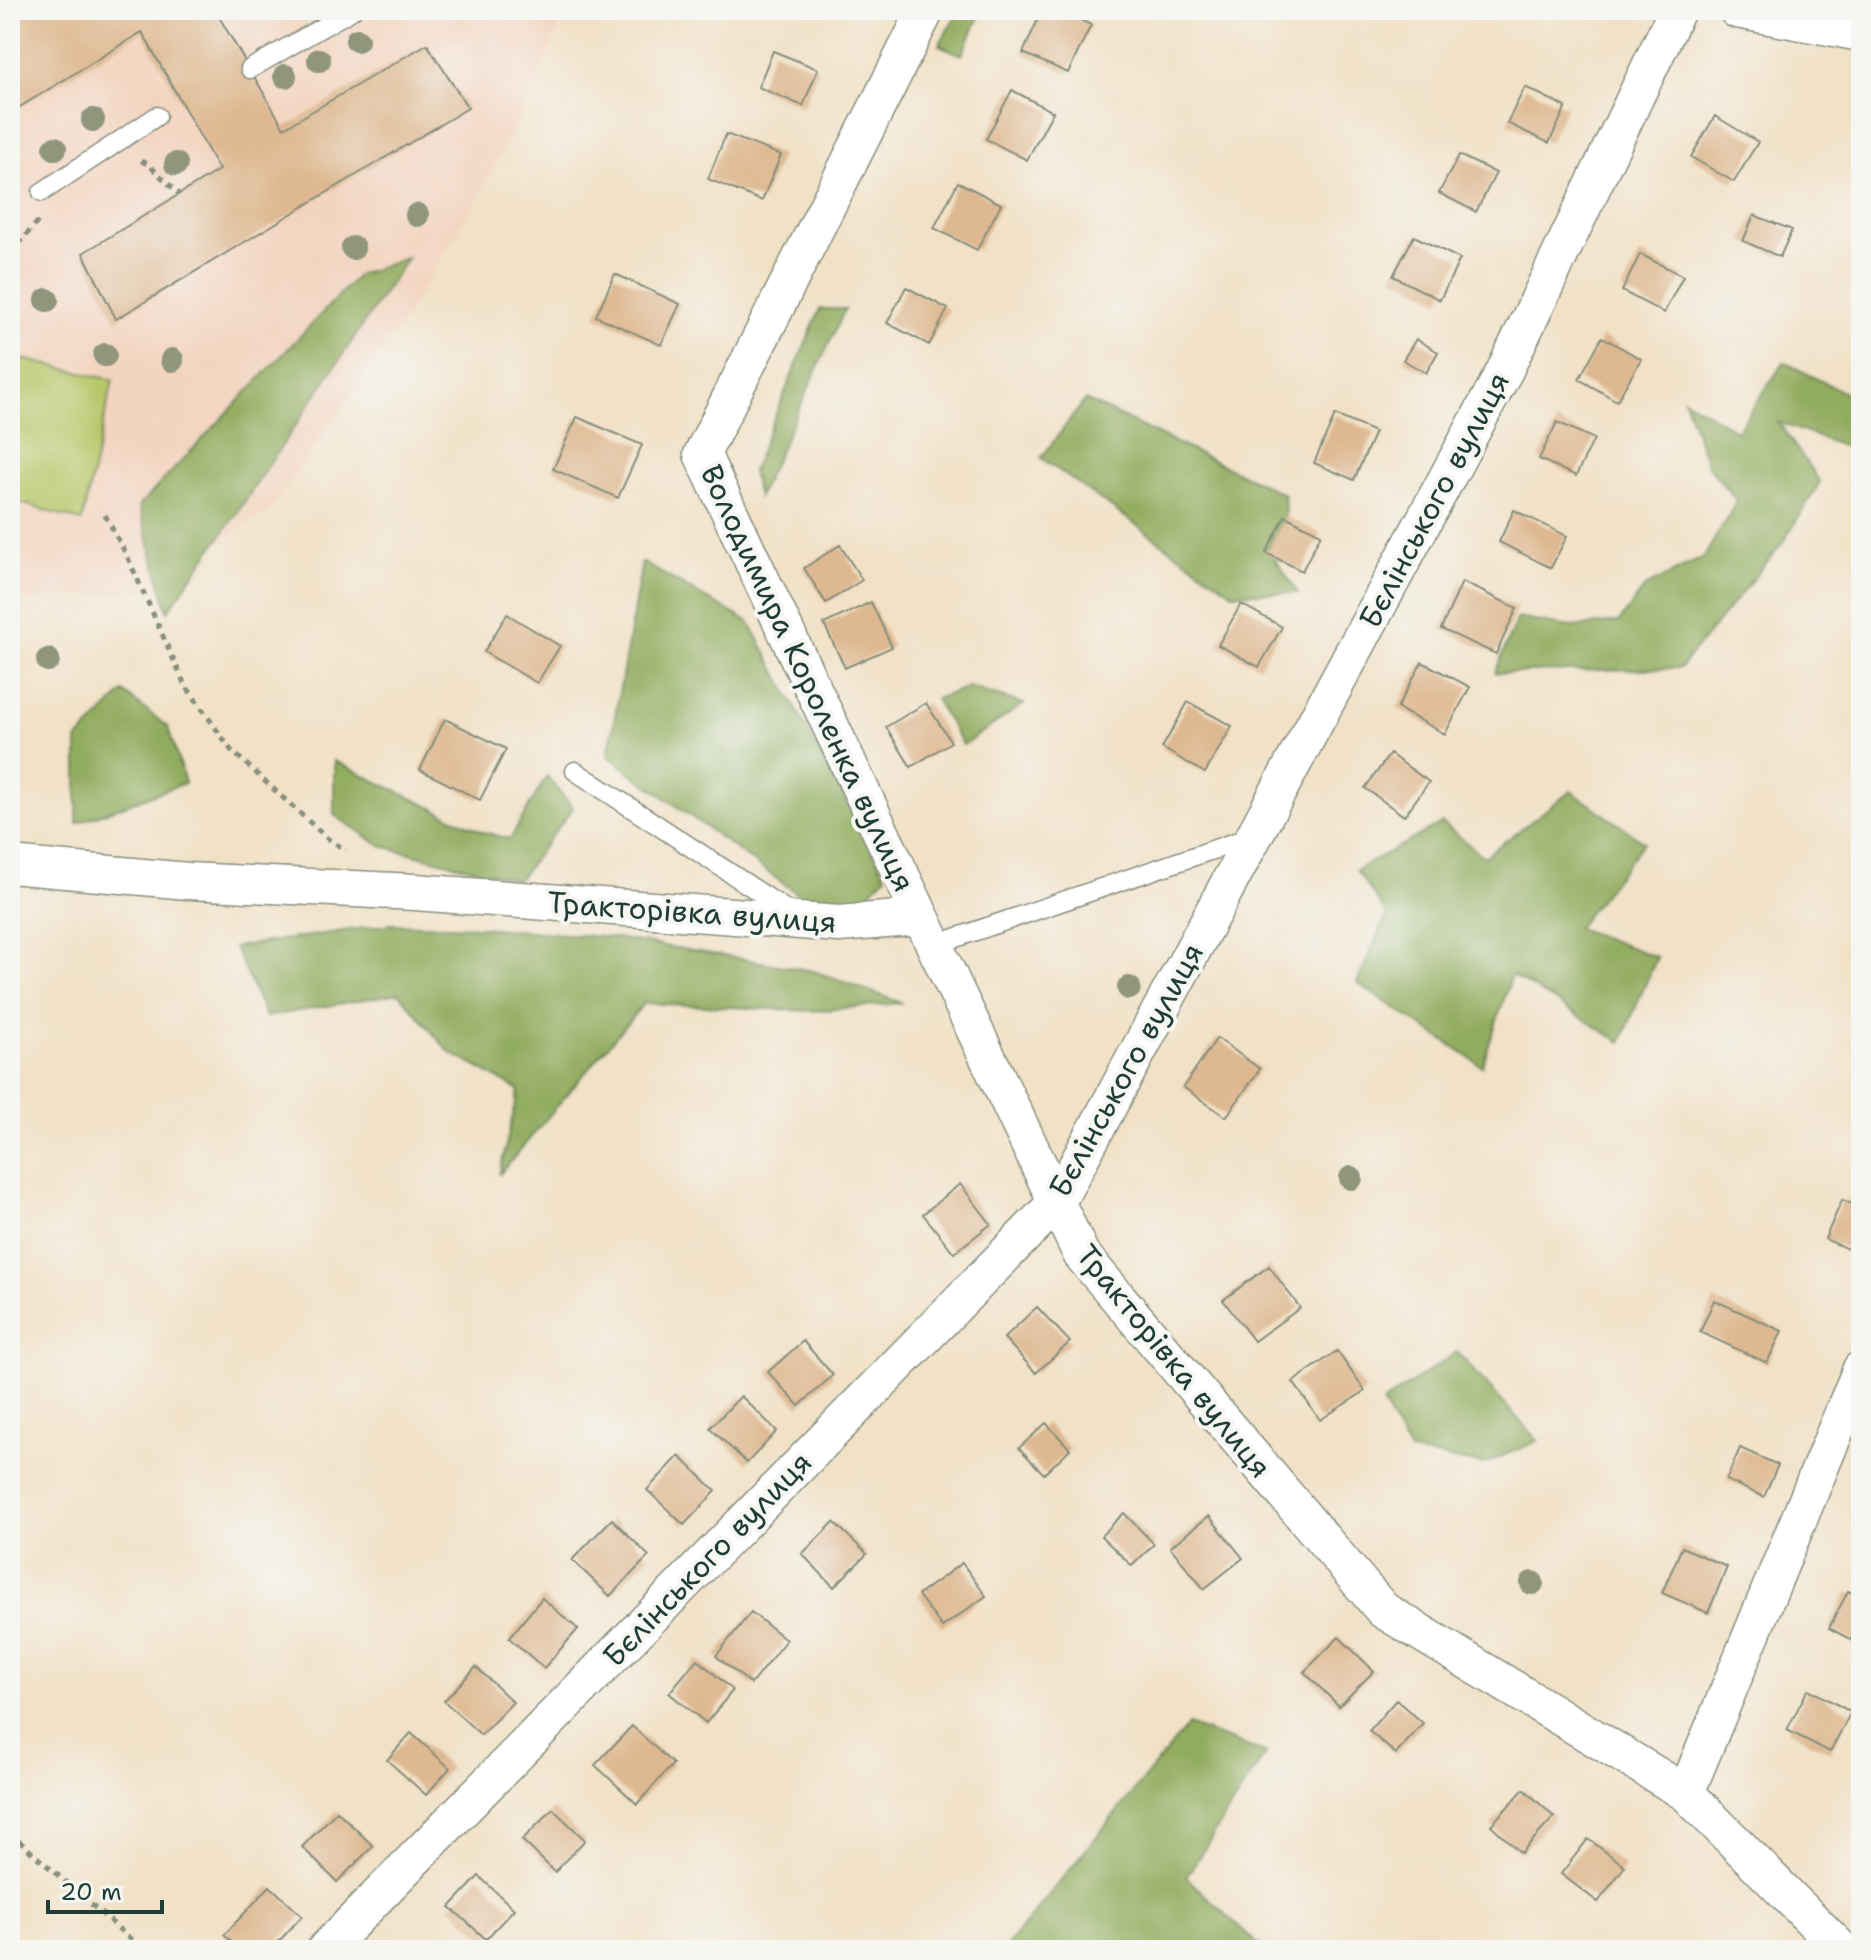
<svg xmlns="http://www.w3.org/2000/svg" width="1871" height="1960" font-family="'Shantell Sans',sans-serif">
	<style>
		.built { fill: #f3d4bf }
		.green { fill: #b8c76a; stroke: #6c824f; stroke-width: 2 }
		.forest { fill: #92ac5e; stroke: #587449; stroke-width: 2 }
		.building { fill: #deb890 }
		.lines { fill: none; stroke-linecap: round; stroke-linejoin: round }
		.service-casing { stroke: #888f7d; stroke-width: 21 }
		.minor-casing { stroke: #888f7d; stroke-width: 39 }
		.path { stroke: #888f7d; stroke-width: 5; stroke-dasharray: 6 6; stroke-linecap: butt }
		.service { stroke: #fff; stroke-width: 18 }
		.minor { stroke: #fff; stroke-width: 36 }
		.tree { fill: #8f967c }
		.labels { text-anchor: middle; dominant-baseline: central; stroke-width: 8; stroke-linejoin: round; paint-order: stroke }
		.street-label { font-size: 30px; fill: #1f3d34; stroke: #f6f6f2 }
	</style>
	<rect width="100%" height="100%" fill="#f6f6f2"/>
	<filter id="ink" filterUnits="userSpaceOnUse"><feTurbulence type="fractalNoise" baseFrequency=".0125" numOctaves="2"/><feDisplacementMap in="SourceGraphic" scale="16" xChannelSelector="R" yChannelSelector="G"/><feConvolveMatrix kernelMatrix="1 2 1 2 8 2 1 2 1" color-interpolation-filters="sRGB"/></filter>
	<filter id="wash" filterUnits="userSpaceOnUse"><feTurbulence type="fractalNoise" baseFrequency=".006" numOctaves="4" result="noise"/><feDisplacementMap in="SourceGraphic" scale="32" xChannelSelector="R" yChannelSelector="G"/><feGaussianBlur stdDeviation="1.8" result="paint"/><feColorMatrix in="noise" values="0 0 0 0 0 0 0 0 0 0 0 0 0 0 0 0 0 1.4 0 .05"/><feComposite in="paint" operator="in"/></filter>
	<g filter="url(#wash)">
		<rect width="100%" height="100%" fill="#f1e1c6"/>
		<path class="built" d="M10 10H565L537 83 480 195 404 319 271 509 145 591 10 601Z"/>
		<path class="green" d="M18 358 113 380 82 521 10 500V395Z"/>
		<path class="forest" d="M959 10H982L962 55 939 45Z
			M408 257 239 510 168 611 139 506 358 275Z
			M820 309H845L758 497 752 471Z
			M1784 362 1861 401V453L1778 422 1820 482 1784 541 1680 668 1495 673 1517 618 1571 627 1619 622 1645 587 1704 557 1737 501 1708 466 1684 399 1737 431Z
			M1085 400 1284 494 1285 516 1268 548 1298 593H1233L1041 458Z
			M642 562 750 623 886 876 839 924 608 756Z
			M968 687 1024 704 963 745 935 699Z
			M123 692 168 727 185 783 77 823V740Z
			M334 761 483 832 510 839 547 776 573 808 518 880 381 846 334 815Z
			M1571 791 1644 842 1577 928 1657 957 1621 1042 1512 975 1482 1066 1357 983 1387 914 1356 870 1442 823 1484 857Z
			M391 924 481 927 615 938 814 971 902 1003 812 1011 644 1003 499 1175 519 1090 449 1052 399 993 266 1017 234 947Z
			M1457 1352 1538 1441 1484 1464 1410 1452 1382 1403Z
			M1188 1725 1266 1753 1186 1877 1264 1950H1009L1007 1946Z"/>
		<g id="blocks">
			<path class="building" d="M27 10H215L284 128 427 44 468 108 116 319 83 253 219 170 142 32 10 113V20Z
				M1042 10H1059L1091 25 1068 73 1023 53Z
				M773 51 818 69 803 106 758 87Z
				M1525 87 1566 107 1549 143 1507 123Z
				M1012 90 1053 112 1027 160 986 139Z
				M1715 116 1758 142 1734 182 1691 157Z
				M726 134 781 155 762 201 708 179Z
				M1459 155 1496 173 1476 212 1439 193Z
				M958 182 1001 204 977 250 934 228Z
				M1754 215 1792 230 1780 257 1743 241Z
				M1414 236 1460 259 1440 300 1393 276Z
				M1640 254 1683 276 1664 313 1622 291Z
				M615 274 680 304 661 345 596 316Z
				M906 287 948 309 929 345 887 323Z
				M1602 337 1641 359 1617 401 1579 379Z
				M1416 339 1438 352 1426 373 1403 360Z
				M1335 415 1375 432 1354 480 1314 463Z
				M577 417 642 445 618 498 553 469Z
				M1557 422 1594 439 1576 476 1539 459Z
				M1514 510 1567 536 1551 568 1499 542Z
				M1285 516 1321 534 1302 571 1266 553Z
				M840 545 862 580 826 603 804 568Z
				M1462 582 1517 608 1496 654 1441 629Z
				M871 602 892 647 845 668 824 624Z
				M1241 604 1282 627 1259 667 1218 645Z
				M507 614 560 646 537 683 484 652Z
				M1422 662 1470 687 1445 734 1397 708Z
				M1188 702 1232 726 1205 773 1162 748Z
				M926 703 951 742 911 767 886 727Z
				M445 719 506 749 480 800 420 770Z
				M1390 754 1429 782 1404 816 1365 788Z
				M1217 1038 1260 1069 1226 1117 1183 1087Z
				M960 1184 991 1224 954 1253 923 1214Z
				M1842 1200 1861 1207V1255L1825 1239Z
				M1269 1266 1300 1308 1254 1341 1223 1300Z
				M1714 1300 1782 1331 1767 1363 1700 1332Z
				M1037 1307 1070 1342 1036 1373 1004 1338Z
				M803 1341 833 1375 799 1406 768 1372Z
				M1337 1351 1365 1391 1320 1420 1293 1382Z
				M741 1396 777 1431 747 1463 710 1428Z
				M1046 1423 1070 1449 1044 1474 1019 1448Z
				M1740 1448 1778 1465 1764 1497 1726 1480Z
				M679 1456 716 1491 684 1525 647 1490Z
				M1124 1513 1154 1544 1132 1566 1101 1536Z
				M1209 1516 1243 1558 1204 1589 1170 1547Z
				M612 1519 649 1556 610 1596 572 1560Z
				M834 1522 867 1554 834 1587 802 1554Z
				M1682 1547 1727 1567 1708 1613 1662 1593Z
				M962 1563 986 1596 942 1627 918 1595Z
				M1848 1591 1861 1598V1645L1829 1628Z
				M542 1598 578 1629 544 1668 509 1638Z
				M751 1612 786 1640 751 1684 716 1656Z
				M1339 1637 1374 1671 1339 1706 1304 1672Z
				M697 1659 733 1690 706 1723 669 1693Z
				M476 1667 513 1702 481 1735 444 1701Z
				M1808 1689 1851 1712 1830 1752 1787 1730Z
				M1396 1700 1423 1723 1396 1754 1369 1731Z
				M632 1726 673 1764 637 1804 595 1765Z
				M411 1733 450 1768 426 1795 387 1760Z
				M1524 1789 1554 1817 1521 1853 1491 1825Z
				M553 1809 585 1840 555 1872 522 1840Z
				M337 1811 373 1846 337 1882 302 1847Z
				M1588 1839 1625 1866 1598 1902 1561 1874Z
				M479 1876 514 1909 486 1939 450 1907Z
				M270 1886 302 1916 271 1950H241L224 1935Z"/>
		</g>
	</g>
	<g filter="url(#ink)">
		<use href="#blocks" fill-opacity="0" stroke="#888f7d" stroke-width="2"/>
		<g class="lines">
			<g class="service-casing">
				<path id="service" d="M250 69 352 10
					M42 192 157 116
					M575 771 791 913
					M935 945 1250 837"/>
			</g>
			<g class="minor-casing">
				<path id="minor" d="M1737 10 1861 33
					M10 865 188 881 415 892 839 924 921 917 1081 1254 1383 1610 1686 1793 1842 1950
					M921 917 702 454 926 10
					M1686 1793 1861 1369
					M325 1950 1057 1202 1505 370 1677 10"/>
			</g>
			<path class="path" d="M141 161 148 164 179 194
				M10 253 41 218
				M105 515 128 558 184 683 231 750 328 839 346 850
				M10 1833 143 1950"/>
			<use href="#service" class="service"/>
			<use href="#minor" class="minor"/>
		</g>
		<g class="tree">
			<circle cx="357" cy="40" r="12"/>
			<circle cx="319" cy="60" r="12"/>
			<circle cx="285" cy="76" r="12"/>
			<circle cx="93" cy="120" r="12"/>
			<circle cx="55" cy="148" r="12"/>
			<circle cx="176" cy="164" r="12"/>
			<circle cx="417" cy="215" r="12"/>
			<circle cx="353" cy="248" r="12"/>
			<circle cx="47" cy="300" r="12"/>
			<circle cx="105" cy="355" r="12"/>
			<circle cx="172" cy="360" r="12"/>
			<circle cx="48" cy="660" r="12"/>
			<circle cx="1129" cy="988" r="12"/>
			<circle cx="1351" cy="1178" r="12"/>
			<circle cx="1532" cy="1583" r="12"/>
		</g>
	</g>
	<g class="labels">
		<g class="street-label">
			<text transform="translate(1434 500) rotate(-62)">Бєлінського вулиця</text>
			<text transform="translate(808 678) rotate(65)">Володимира Короленка вулиця</text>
			<text transform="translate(692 912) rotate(4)">Тракторівка вулиця</text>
			<text transform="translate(1126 1070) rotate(-61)">Бєлінського вулиця</text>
			<text transform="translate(1174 1361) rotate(51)">Тракторівка вулиця</text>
			<text transform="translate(707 1559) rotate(-46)">Бєлінського вулиця</text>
		</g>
	</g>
	<rect width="1871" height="1960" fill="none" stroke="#f6f6f2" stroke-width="40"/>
	<path d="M48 1900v12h114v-12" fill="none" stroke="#1f3d34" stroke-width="4"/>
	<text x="60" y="1900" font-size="24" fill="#1f3d34" stroke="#f6f6f2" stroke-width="6" paint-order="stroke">20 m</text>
</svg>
